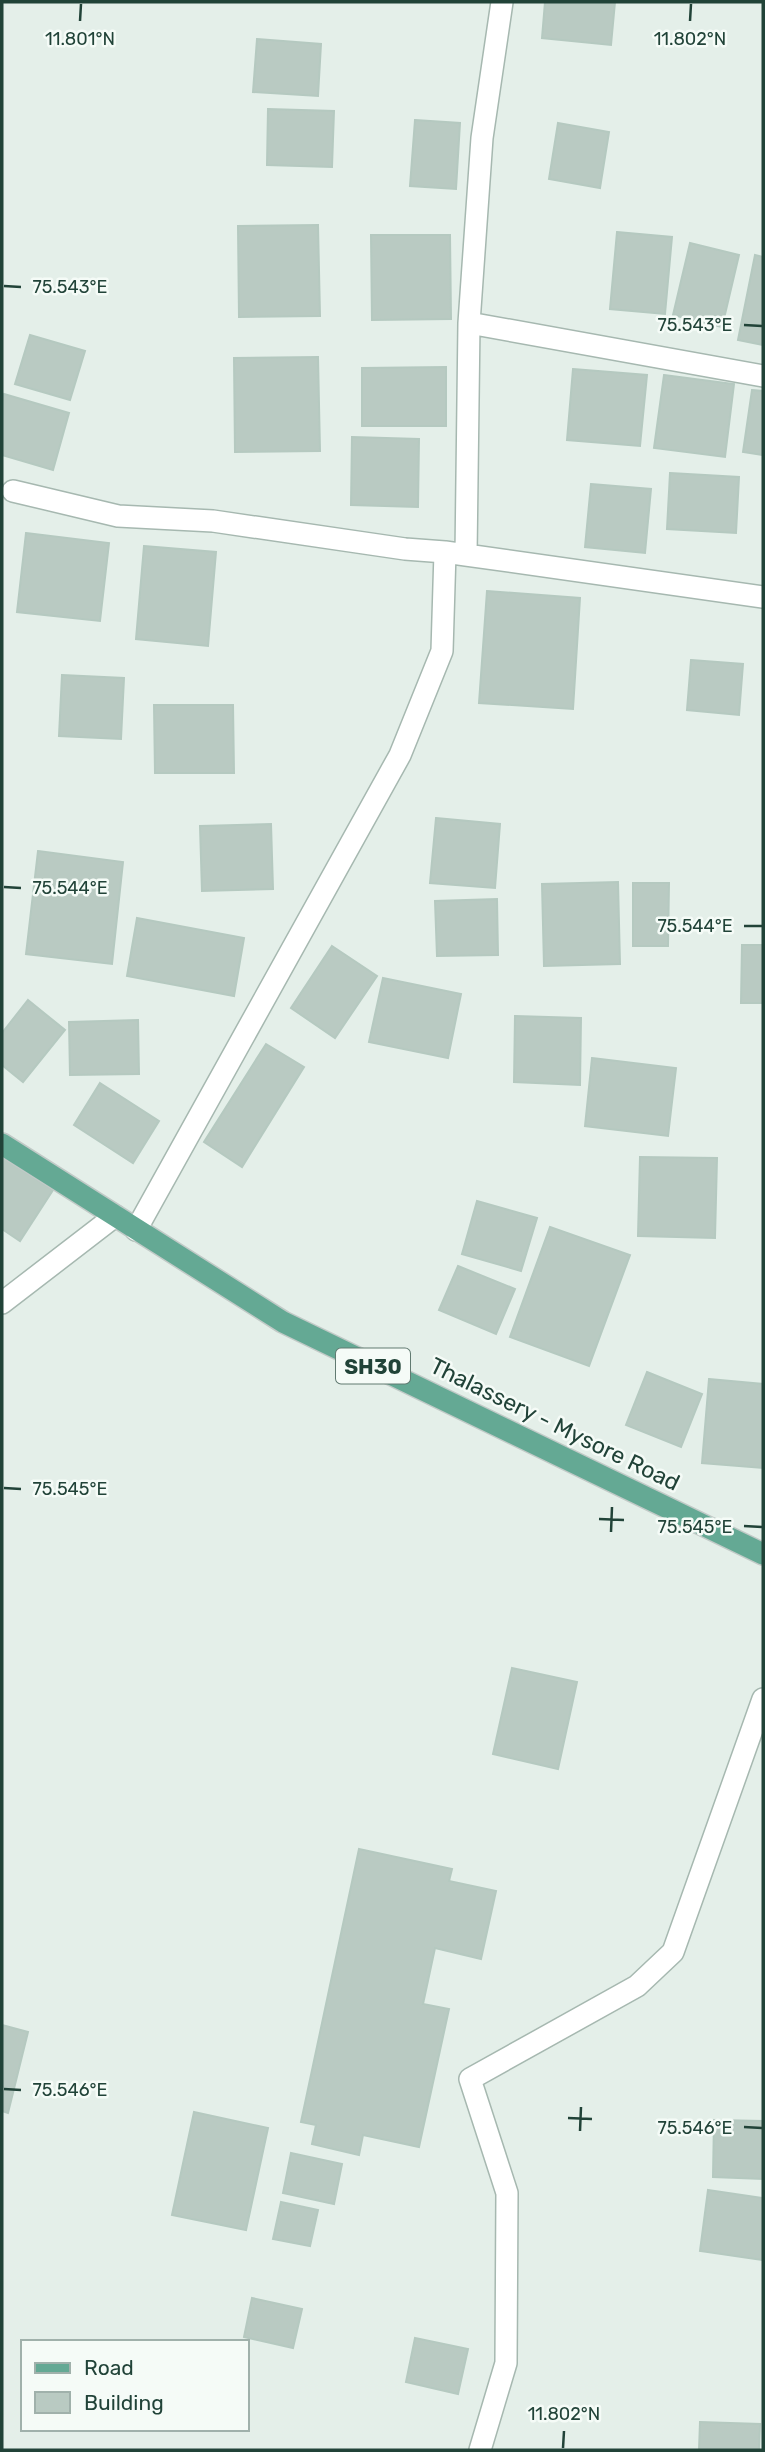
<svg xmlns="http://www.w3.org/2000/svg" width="765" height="2452" font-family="Rubik,sans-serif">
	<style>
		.building { fill: #b9cac2; stroke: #b5c9c0; stroke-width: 2 }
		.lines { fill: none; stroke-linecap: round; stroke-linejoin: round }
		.street-casing { stroke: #a6b8b0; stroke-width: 24 }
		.primary-casing { stroke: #c1cac7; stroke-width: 24 }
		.street { stroke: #fff; stroke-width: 21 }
		.primary { stroke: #64a994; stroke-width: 21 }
		.ticks { fill: none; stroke: #214338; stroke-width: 2.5 }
		.labels { text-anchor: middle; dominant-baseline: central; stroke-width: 5; stroke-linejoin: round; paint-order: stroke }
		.shield { fill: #f5fbf7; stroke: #617a71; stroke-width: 2 }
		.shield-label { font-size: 21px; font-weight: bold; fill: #214338 }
		.street-label { font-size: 23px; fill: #214338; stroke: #f5fbf7 }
		.ticks-label { font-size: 18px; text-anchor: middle; fill: #214338; stroke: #f5fbf7; stroke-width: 5; stroke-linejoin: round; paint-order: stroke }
	</style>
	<rect width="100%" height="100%" fill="#e4efe9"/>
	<path class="building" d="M545 2H615L611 45 542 38Z
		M257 39 321 44 318 96 253 92Z
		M268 109 334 111 332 167 267 165Z
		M415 120 460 123 456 189 410 186Z
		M558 123 609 132 600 188 549 179Z
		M318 225 320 316 239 317 238 226Z
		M617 232 672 237 665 314 610 309Z
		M371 235H450L451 319 372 320Z
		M690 243 739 255 722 327 673 315Z
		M755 255 763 257V345L738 340Z
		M30 335 85 351 70 400 15 384Z
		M318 357 320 451 235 452 234 358Z
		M446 367V426H362V368Z
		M573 369 647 375 640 446 567 440Z
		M664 375 734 384 725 457 654 448Z
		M752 390 763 391V455L743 452Z
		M4 394 69 413 53 470 2 455V402Z
		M352 437 419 439 418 507 351 505Z
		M670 473 739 477 736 533 667 529Z
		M591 484 651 489 645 553 585 547Z
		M26 533 109 543 100 621 17 612Z
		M144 546 216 552 208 646 136 639Z
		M487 591 580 598 573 709 479 703Z
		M691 660 743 664 739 715 687 710Z
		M62 675 124 678 121 739 59 736Z
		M154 705H233L234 773H155Z
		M436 818 500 824 495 888 430 883Z
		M271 824 273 889 202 891 200 826Z
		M38 851 123 862 112 964 26 954Z
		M618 882 620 964 544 966 542 884Z
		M633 883H669L668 946H633Z
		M497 899 498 955 437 956 435 901Z
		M137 918 244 938 234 996 127 976Z
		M742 945H763V1003H741Z
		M332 946 377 976 335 1038 291 1008Z
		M383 978 461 994 448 1058 369 1042Z
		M28 1000 65 1030 23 1082 2 1065V1033Z
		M515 1016 581 1018 580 1085 514 1082Z
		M138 1020 139 1074 70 1075 69 1022Z
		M266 1044 304 1067 242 1167 204 1142Z
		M592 1058 676 1068 668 1136 585 1126Z
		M100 1083 159 1121 133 1163 74 1125Z
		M2 1157 53 1190 20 1241 2 1229Z
		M640 1157 717 1158 715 1238 638 1236Z
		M477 1201 537 1218 521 1271 462 1254Z
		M550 1227 630 1255 589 1366 510 1337Z
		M458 1266 515 1289 496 1334 439 1310Z
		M647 1372 702 1394 681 1447 626 1425Z
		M709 1379 763 1384V1468L702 1463Z
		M512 1668 577 1682 558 1769 493 1754Z
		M359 1849 452 1869 449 1881 496 1891 481 1959 435 1948 423 2004 449 2009 419 2147 363 2135 359 2155 312 2144 316 2125 301 2122Z
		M2 2025 28 2032 8 2113 2 2111Z
		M194 2112 268 2128 246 2230 172 2215Z
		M714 2120 763 2121V2179L713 2177Z
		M291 2153 342 2164 334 2204 283 2193Z
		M708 2190 763 2198V2260L700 2251Z
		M281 2202 318 2210 310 2246 273 2239Z
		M252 2298 302 2309 293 2348 244 2337Z
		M415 2338 468 2349 458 2394 406 2382Z
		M700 2422 760 2424 759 2450H699Z"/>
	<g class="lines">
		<g class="street-casing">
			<path id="street" d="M469 323 763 376
				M13 491 118 516 213 521 405 549 445 552
				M466 555 763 597
				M136 1230 400 755 442 651 445 552 466 555 469 323 482 138 502 2
				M2 1303 115 1216
				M480 2450 506 2363 507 2193 470 2079 637 1986 673 1952 763 1699"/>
		</g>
		<g class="primary-casing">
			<path id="primary" d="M2 1144 283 1322 763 1554"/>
		</g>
		<use href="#street" class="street"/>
		<use href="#primary" class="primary"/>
	</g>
	<path class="ticks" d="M80 21 81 4M690 21 691 4M4 286 21 287M744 325 762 326M4 887 21 888M744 926H762M4 1488 21 1489M599 1519 624 1520M744 1526 762 1527M611 1532 612 1507M4 2089 21 2090M568 2118 592 2119M744 2127 762 2128M580 2131 581 2107M563 2448 564 2431"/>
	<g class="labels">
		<rect class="shield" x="336" y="1348.5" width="74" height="35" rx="5"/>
		<g class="shield-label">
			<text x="373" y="1366">SH30</text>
		</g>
		<g class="street-label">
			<text transform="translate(555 1424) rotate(26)">Thalassery - Mysore Road</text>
		</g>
	</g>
	<g class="ticks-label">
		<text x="690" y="45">11.802°N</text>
		<text x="80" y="45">11.801°N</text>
		<text x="70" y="293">75.543°E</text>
		<text x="695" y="331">75.543°E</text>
		<text x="70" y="894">75.544°E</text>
		<text x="695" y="932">75.544°E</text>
		<text x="70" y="1495">75.545°E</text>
		<text x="695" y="1533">75.545°E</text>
		<text x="70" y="2096">75.546°E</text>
		<text x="695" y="2134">75.546°E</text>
		<text x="564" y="2420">11.802°N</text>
	</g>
	<rect width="765" height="2452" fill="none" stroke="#214338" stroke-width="7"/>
	<rect x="21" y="2340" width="228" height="91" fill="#f5fbf7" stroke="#a0b1ab" stroke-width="2"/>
	<rect x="35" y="2363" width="35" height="10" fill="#64a994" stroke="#a0b1ab" stroke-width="2"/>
	<text x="84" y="2375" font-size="21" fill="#214338">Road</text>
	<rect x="35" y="2392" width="35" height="21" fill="#b9cac2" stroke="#a0b1ab" stroke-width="2"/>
	<text x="84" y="2410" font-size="21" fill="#214338">Building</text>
</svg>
